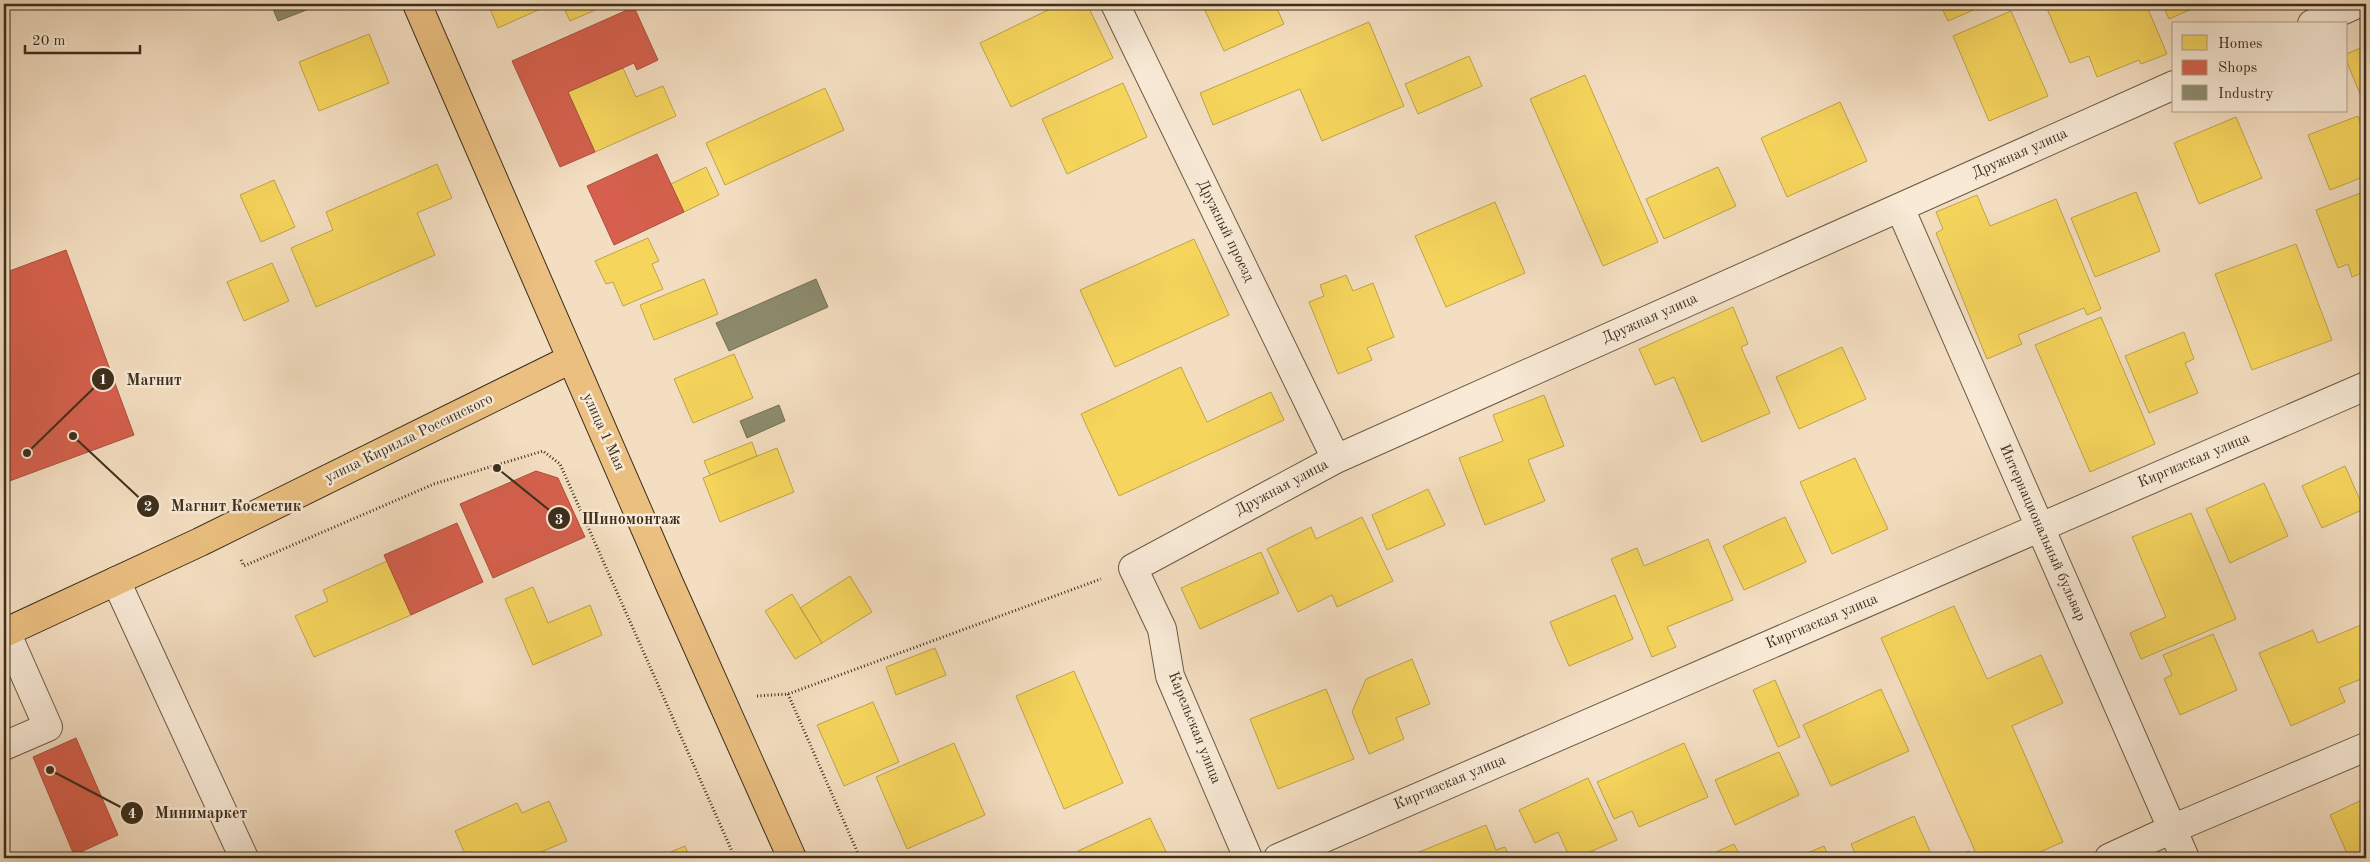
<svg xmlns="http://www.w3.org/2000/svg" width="2370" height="862" font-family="'Old Standard TT',serif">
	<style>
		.homes { fill: #f6d55c; stroke: #bea349 }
		.shops { fill: #d6604d; stroke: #a8513e }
		.industry { fill: #8c8c6e; stroke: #747055 }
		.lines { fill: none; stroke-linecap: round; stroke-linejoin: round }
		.minor-casing { stroke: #6a5a45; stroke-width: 30 }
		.major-casing { stroke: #3c2e1c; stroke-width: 30 }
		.path { stroke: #3c2e1c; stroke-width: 3; stroke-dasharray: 1 2.5; stroke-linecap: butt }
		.minor { stroke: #f8ead7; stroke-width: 28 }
		.major { stroke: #eabf80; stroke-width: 28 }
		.labels { text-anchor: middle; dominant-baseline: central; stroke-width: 5; stroke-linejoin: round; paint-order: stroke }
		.street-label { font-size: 15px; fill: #3c2e1c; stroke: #f8ead7 }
		.leader { fill: none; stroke: #3c2e1c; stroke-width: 2 }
		.callout-dot { fill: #3c2e1c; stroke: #f8ead7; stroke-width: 2 }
		.mark-label { font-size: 15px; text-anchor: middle; font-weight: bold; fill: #fff }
		.callout-label { font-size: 16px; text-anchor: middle; font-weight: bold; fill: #3c2e1c; stroke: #f8ead7; stroke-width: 5; stroke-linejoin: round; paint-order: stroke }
	</style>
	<rect width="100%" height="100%" fill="#f4dec1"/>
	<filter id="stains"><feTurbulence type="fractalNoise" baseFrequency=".004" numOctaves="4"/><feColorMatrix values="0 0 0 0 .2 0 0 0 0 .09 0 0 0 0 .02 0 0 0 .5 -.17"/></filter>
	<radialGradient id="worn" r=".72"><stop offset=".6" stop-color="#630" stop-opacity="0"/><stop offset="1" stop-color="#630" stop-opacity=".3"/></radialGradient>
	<path class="homes" d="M488 4H535L538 10 498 28Z
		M562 4H609L570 21Z
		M1047 4H1087L1113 58 1011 107 980 43 1050 9Z
		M1202 4H1275L1284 24 1224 51Z
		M1940 4H1987L1948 21Z
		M2045 4H2146L2167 54 2141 64 2139 60 2097 77 2089 56 2070 63Z
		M2162 4H2203L2169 19Z
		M2011 11 2048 96 1989 121 1953 36Z
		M1369 22 1404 106 1322 141 1300 89 1213 125 1200 93Z
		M369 34 389 83 319 111 299 62Z
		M2366 46V108L2346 60V54Z
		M1469 56 1482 86 1418 114 1405 84Z
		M623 68 636 97 663 86 676 116 595 152 568 92Z
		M1585 75 1658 242 1603 266 1530 99Z
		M1123 83 1147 137 1067 174 1042 119Z
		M825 88 844 130 725 185 706 143Z
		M1840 102 1867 161 1787 197 1761 138Z
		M2358 116 2366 138V176L2330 190 2308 135Z
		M2236 117 2262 178 2199 204 2174 143Z
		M437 164 452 198 417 213 435 255 316 307 291 248 333 230 326 212Z
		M706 167 719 195 684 212 671 184Z
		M1718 167 1736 206 1664 239 1646 199Z
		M274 180 295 227 261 242 240 195Z
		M2366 191V271L2352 277 2348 264 2338 268 2316 210Z
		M2136 192 2160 251 2095 277 2071 218Z
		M1977 195 1990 226 2056 199 2101 309 2087 315 2084 308 2018 335 2022 344 1987 359 1936 233 1943 229 1936 212Z
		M1495 202 1525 273 1446 307 1415 236Z
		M648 238 659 261 652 264 663 289 623 306 613 282 606 284 595 261Z
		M1194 239 1229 315 1115 367 1080 290Z
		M2296 244 2332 340 2252 370 2215 274Z
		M272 263 289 301 244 321 227 282Z
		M1346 275 1353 291 1373 283 1394 337 1367 348 1372 360 1338 374 1309 302 1324 296 1320 285Z
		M704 279 718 314 654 340 640 305Z
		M1733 307 1748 344 1741 347 1770 413 1702 442 1674 377 1655 385 1639 349Z
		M2101 317 2155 444 2090 472 2035 345Z
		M2184 332 2194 359 2185 363 2198 393 2149 413 2125 356Z
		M1842 347 1866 399 1799 429 1776 377Z
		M734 354 753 398 693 423 674 379Z
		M1181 367 1207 422 1271 392 1284 420 1119 496 1081 414Z
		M1544 395 1564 446 1528 460 1545 501 1485 525 1459 458 1503 441 1493 415Z
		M752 442 757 456 710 475 704 461Z
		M777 448 794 492 720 522 703 478Z
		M1855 458 1888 529 1832 554 1800 482Z
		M2345 466 2364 509 2322 528 2302 486Z
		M2264 483 2288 536 2230 563 2206 509Z
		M1428 489 1445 525 1387 550 1372 515Z
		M2191 513 2236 619 2141 659 2130 633 2166 617 2132 537Z
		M1362 517 1393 581 1337 607 1332 595 1298 612 1267 549 1311 527 1316 539Z
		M1785 517 1806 562 1744 590 1723 546Z
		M1708 539 1733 600 1667 627 1676 647 1652 657 1611 559 1637 548 1644 566Z
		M1261 552 1279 593 1200 629 1181 588Z
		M387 561 411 615 314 657 295 616 328 601 323 590Z
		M850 576 872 612 822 643 800 608Z
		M533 587 548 623 590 605 602 635 533 665 505 599Z
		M792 594 822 643 795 659 765 611Z
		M1615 595 1633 639 1569 666 1550 622Z
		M1954 606 1987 679 2041 655 2063 703 2012 726 2063 842 2026 858H1978L1881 638Z
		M2361 625 2366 637V677L2339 688 2345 702 2291 726 2259 653 2313 630 2318 643Z
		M2213 634 2237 690 2180 715 2164 679 2172 675 2163 655Z
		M935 648 946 675 896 695 886 667Z
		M1412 659 1430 704 1396 718 1404 739 1369 754 1352 712 1366 679Z
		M1074 671 1123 783 1064 809 1016 696Z
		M1775 680 1800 737 1778 747 1753 690Z
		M1326 689 1354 759 1278 789 1250 719Z
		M1881 689 1909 751 1831 786 1803 725Z
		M873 702 899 762 844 786 817 725Z
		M954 743 985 815 907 849 876 777Z
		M1684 743 1708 797 1639 827 1632 811 1614 819 1597 782Z
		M1779 752 1799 795 1735 825 1715 780Z
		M1588 778 1617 840 1576 858H1570L1558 832 1535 843 1519 810Z
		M2366 798V858H2349L2330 815Z
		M549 801 567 841 527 858H467L455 831 517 803 522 813Z
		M1914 816 1933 858H1857L1851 844Z
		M1150 818 1169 858H1081L1078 851Z
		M1486 825 1496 850 1505 847 1510 858H1421L1419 852Z
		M1734 844 1741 858H1703Z
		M685 846 690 858H656Z
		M1824 846 1829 858H1796Z
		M1969 851 1973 858H1952Z"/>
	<path class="shops" d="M634 7 658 60 637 70 634 63 568 92 595 152 560 167 512 61Z
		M657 154 684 212 614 245 587 186Z
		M66 250 134 435 4 483V273Z
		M536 471 558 478 585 537 493 578 460 504Z
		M457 523 483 582 411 615 384 555Z
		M76 738 118 835 74 855 33 757Z"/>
	<path class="industry" d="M271 4H322L278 21Z
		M816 279 828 307 729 351 716 323Z
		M779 405 785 421 747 438 740 421Z"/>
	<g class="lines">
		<g class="minor-casing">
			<path id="minor" d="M1115 4 1336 459
				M2312 24 2357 4
				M1900 208 2185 858
				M116 581 244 858
				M4 746 48 727 6 632
				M1248 858 1170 676 1162 629 1133 568 1336 459 2174 85
				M1278 858 2366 386
				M2109 858 2172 829 2366 747"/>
		</g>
		<g class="major-casing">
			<path id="major" d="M417 4 669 583 792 858
				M4 633 200 542 571 359"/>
		</g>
		<path class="path" d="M241 560 244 566 434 484 543 451 560 464 735 858
			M788 694 860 858
			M757 696 788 694 1101 579"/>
		<use href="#minor" class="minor"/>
		<use href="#major" class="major"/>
	</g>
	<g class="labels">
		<g class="street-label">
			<text transform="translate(2020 154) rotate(-24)">Дружная улица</text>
			<text transform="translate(1225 231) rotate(64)">Дружный проезд</text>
			<text transform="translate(1650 319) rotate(-24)">Дружная улица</text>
			<text transform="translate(603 432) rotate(66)">улица 1 Мая</text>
			<text transform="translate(409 439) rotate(-26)">улица Кирилла Россинского</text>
			<text transform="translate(2194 461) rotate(-23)">Киргизская улица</text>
			<text transform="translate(1282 488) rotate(-28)">Дружная улица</text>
			<text transform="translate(2042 533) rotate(66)">Интернациональный бульвар</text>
			<text transform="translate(1822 622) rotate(-23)">Киргизская улица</text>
			<text transform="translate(1194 728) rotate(68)">Карельская улица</text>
			<text transform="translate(1450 783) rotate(-23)">Киргизская улица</text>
		</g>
	</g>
	<path class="leader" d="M27 453L103 379M73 436L148 506M497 468L559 518M50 770L132 813"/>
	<g class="callout-dot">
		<circle cx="27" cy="453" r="5"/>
		<circle cx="73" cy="436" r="5"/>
		<circle cx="497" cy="468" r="5"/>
		<circle cx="50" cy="770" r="5"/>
		<circle cx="103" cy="379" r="12"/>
		<circle cx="148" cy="506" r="12"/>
		<circle cx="559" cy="518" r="12"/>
		<circle cx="132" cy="813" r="12"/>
	</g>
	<g class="mark-label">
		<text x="103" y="384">1</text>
		<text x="148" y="511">2</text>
		<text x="559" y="524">3</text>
		<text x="132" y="818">4</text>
	</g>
	<g class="callout-label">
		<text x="154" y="385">Магнит</text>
		<text x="236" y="511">Магнит Косметик</text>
		<text x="631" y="524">Шиномонтаж</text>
		<text x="201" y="818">Минимаркет</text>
	</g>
	<rect width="2370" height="862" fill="none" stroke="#f4dec1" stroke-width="20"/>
	<rect x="5" y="5" width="2360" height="852" fill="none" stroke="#3c2e1c" stroke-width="2.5"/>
	<rect x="10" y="10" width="2350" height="842" fill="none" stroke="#3c2e1c"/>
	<rect x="2172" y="22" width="175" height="90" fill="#f8ead7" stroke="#ad9f8c"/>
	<rect x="2182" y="35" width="25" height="15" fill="#f6d55c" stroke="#ad9f8c"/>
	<text x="2218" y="48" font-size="15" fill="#3c2e1c">Homes</text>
	<rect x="2182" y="60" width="25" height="15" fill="#d6604d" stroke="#ad9f8c"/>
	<text x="2218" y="72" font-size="15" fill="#3c2e1c">Shops</text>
	<rect x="2182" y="85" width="25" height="15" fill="#8c8c6e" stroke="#ad9f8c"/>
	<text x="2218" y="98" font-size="15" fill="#3c2e1c">Industry</text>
	<path d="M25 45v8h115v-8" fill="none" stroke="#3c2e1c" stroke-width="2.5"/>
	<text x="32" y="45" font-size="15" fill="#3c2e1c" stroke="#f8ead7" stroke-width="4" paint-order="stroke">20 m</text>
	<rect width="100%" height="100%" filter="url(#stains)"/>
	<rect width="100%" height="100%" fill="url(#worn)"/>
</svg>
